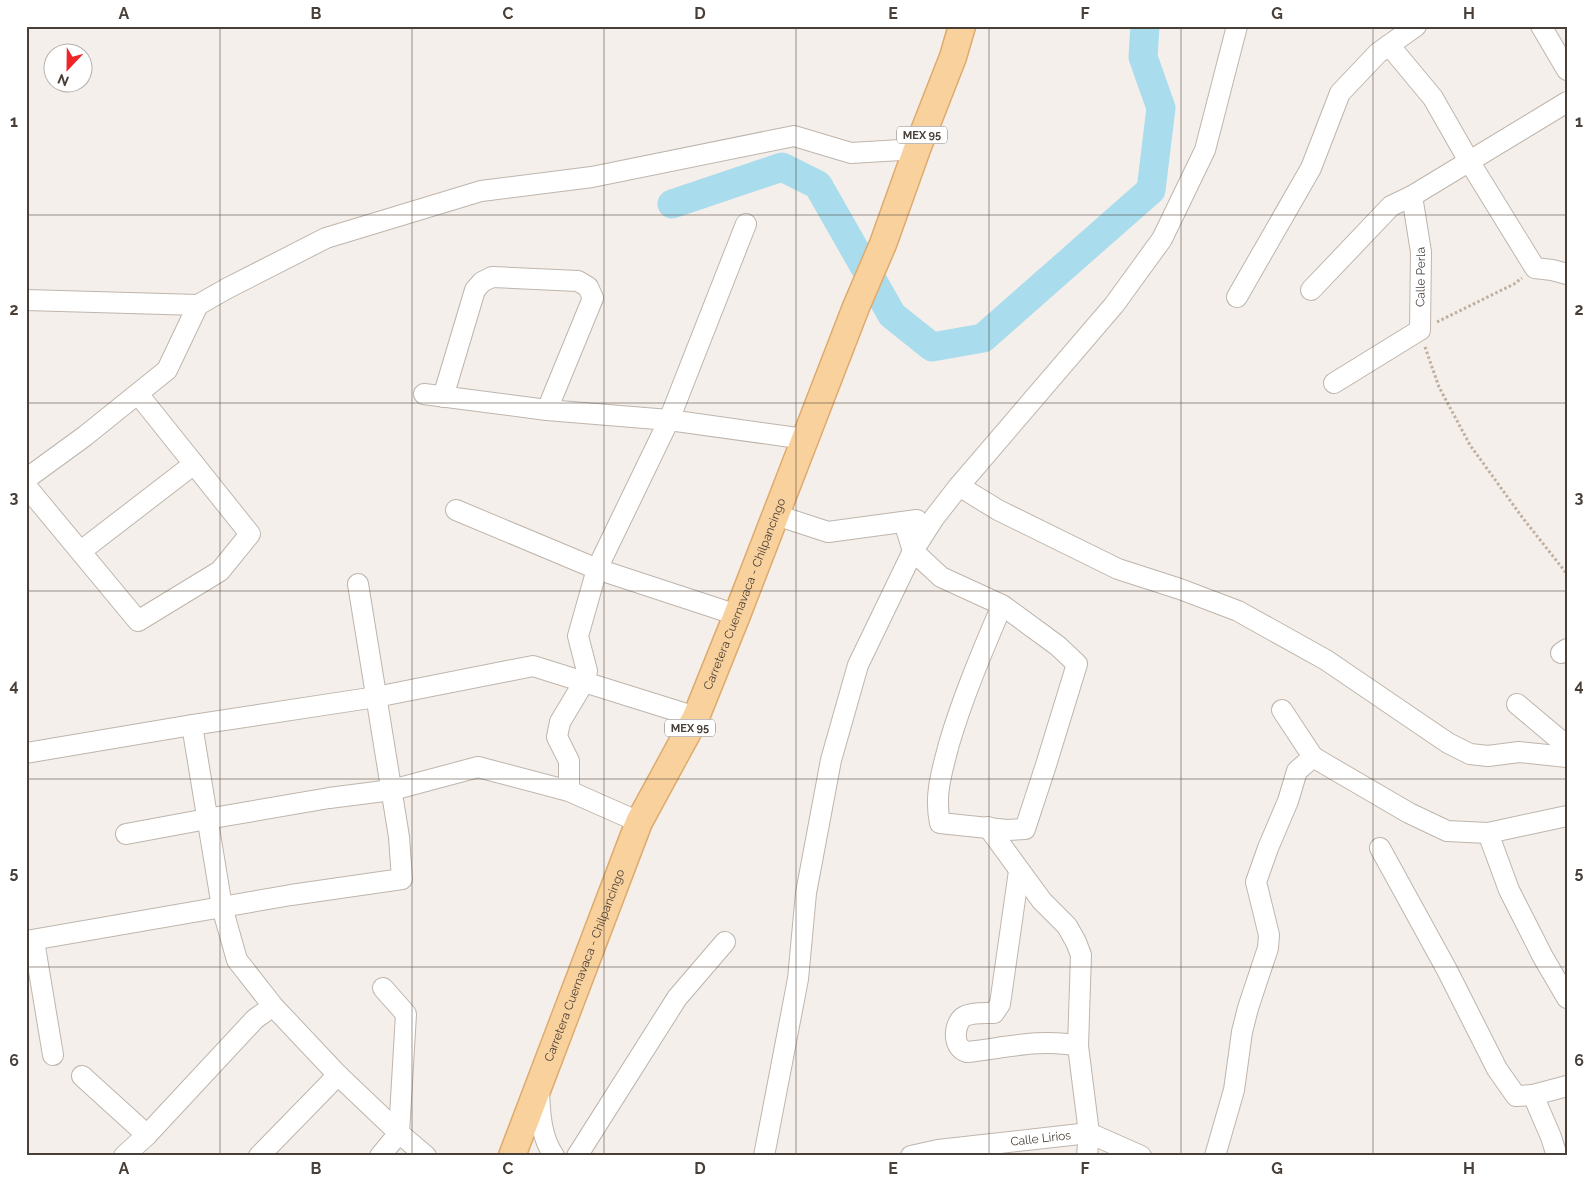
<svg xmlns="http://www.w3.org/2000/svg" width="1593" height="1182" font-family="Raleway,sans-serif">
	<style>
		.lines { fill: none; stroke-linecap: round; stroke-linejoin: round }
		.river { stroke: #a9dced; stroke-width: 29 }
		.minor-casing { stroke: #bfb5ac; stroke-width: 22 }
		.major-casing { stroke: #deab6d; stroke-width: 29 }
		.path { stroke: #c0af9e; stroke-width: 3; stroke-dasharray: 2.5 2.5; stroke-linecap: butt }
		.minor { stroke: #fff; stroke-width: 20 }
		.major { stroke: #f9d19d; stroke-width: 26 }
		.grid { fill: none; stroke: #483f38; stroke-width: 1; stroke-opacity: 0.55 }
		.labels { text-anchor: middle; dominant-baseline: central; stroke-width: 4; stroke-linejoin: round; paint-order: stroke }
		.shield { fill: #fff; stroke: #7f7974; stroke-width: 1 }
		.shield-label { font-size: 11px; font-weight: bold; fill: #483f38 }
		.street-label { font-size: 12px; fill: #483f38; stroke: #fff }
		.neatline { fill: none; stroke: #483f38; stroke-width: 2 }
		.grid-label { font-size: 16px; text-anchor: middle; font-weight: bold; fill: #483f38 }
	</style>
	<rect width="100%" height="100%" fill="#f4efea"/>
	<g class="lines">
		<path class="river" d="M672 204 782 167 818 185 892 315 932 347 983 338 1151 190 1161 108 1143 57 1145 26"/>
		<g class="minor-casing">
			<g id="minor">
				<path d="M1541 26 1567 70"/>
				<path d="M1389 45 1433 98 1469 161 1535 268 1552 270 1567 274"/>
				<path d="M1311 290 1391 206 1412 196 1567 102"/>
				<path d="M1237 297 1311 168 1340 93 1378 53 1416 26"/>
				<path d="M26 300 198 305"/>
				<path id="s1" d="M1334 383 1420 330 1421 252 1412 196"/>
				<path d="M424 394 547 410 669 420 805 439"/>
				<path d="M443 397 475 290 482 282 492 277 578 281 588 287 593 298 547 410"/>
				<path d="M26 479 85 436 167 370 198 305 226 289 326 238 481 191 592 177 794 136 851 153 917 149"/>
				<path d="M26 486 138 621 220 571 250 534 138 394"/>
				<path d="M959 486 998 510 1118 569 1180 589 1238 611 1326 660 1448 743 1470 754 1488 756 1519 752 1567 757"/>
				<path d="M456 510 597 569 737 615"/>
				<path d="M776 515 828 532 917 520"/>
				<path d="M904 522 913 551 941 577 1002 605 1058 646 1077 664 1046 765 1025 829 1007 830 940 823C934 795 942 771 949 744 963 696 983 650 1002 605"/>
				<path d="M81 551 194 464"/>
				<path d="M1561 653 1567 649"/>
				<path d="M1517 704 1567 746"/>
				<path d="M1282 710 1313 757"/>
				<path d="M192 725 222 907 237 960 273 1006 338 1075 399 1133 426 1156"/>
				<path d="M26 753 192 725 376 697 533 666 696 717"/>
				<path d="M639 822 569 791V761L557 737 560 722 584 682 587 671 578 636 597 569 669 420 746 224"/>
				<path d="M988 827 1042 901 1067 926 1076 942 1081 955 1078 1046 1089 1133 1087 1156"/>
				<path d="M1488 833 1509 890 1543 957 1567 998"/>
				<path d="M126 834 207 819 329 798 392 790 478 767 569 791"/>
				<path d="M1380 848 1447 970 1497 1069 1516 1096 1533 1095 1567 1086"/>
				<path d="M1019 871 1000 1004 994 1013C986 1013 973 1012 965 1016 954 1021 951 1048 967 1052 1004 1048 1042 1038 1078 1046"/>
				<path d="M26 941 291 895 402 879 399 837 358 584"/>
				<path d="M34 941 53 1055"/>
				<path d="M82 1076 147 1135"/>
				<path d="M539 1092C540 1114 541 1137 554 1156"/>
				<path d="M1533 1095 1551 1137 1557 1156"/>
				<path d="M124 1156 147 1135 255 1019 273 1006"/>
				<path d="M259 1156 338 1075"/>
				<path d="M380 1156 399 1133 406 1014 383 988"/>
				<path d="M577 1156 677 998 725 942"/>
				<path d="M764 1156 798 979 806 893 831 760 858 665 913 551 934 518 959 486 1114 305 1162 239 1205 150 1237 26"/>
				<path id="s2" d="M911 1156 938 1150 1089 1133 1141 1156"/>
				<path d="M1215 1156 1234 1090 1242 1032 1248 1008 1268 948 1269 935 1256 882 1268 848 1288 801 1297 771 1313 757 1409 813 1447 831 1488 833 1567 816"/>
			</g>
		</g>
		<g class="major-casing">
			<g id="major">
				<path id="s3" d="M512 1156 639 822 696 717 737 615 856 307 883 244 917 149 953 57 962 26"/>
			</g>
		</g>
		<path class="path" d="M1437 322 1514 284 1522 278
			M1425 347 1439 387 1470 445 1522 517 1567 574"/>
		<use href="#minor" class="minor"/>
		<use href="#major" class="major"/>
	</g>
	<path class="grid" d="M220 26V1156M412 26V1156M604 26V1156M796 26V1156M989 26V1156M1181 26V1156M1373 26V1156M26 215H1567M26 403H1567M26 591H1567M26 779H1567M26 967H1567"/>
	<g class="labels">
		<g class="shield">
			<rect x="897" y="126.5" width="50" height="17" rx="4"/>
			<rect x="665" y="719.5" width="50" height="17" rx="4"/>
		</g>
		<g class="shield-label">
			<text x="922" y="135">MEX 95</text>
			<text x="690" y="728">MEX 95</text>
		</g>
		<g class="street-label">
			<text stroke="none"><textPath href="#s1" startOffset="154">Calle Perla</textPath></text>
			<text stroke="none"><textPath href="#s3" startOffset="609">Carretera Cuernavaca - Chilpancingo</textPath></text>
			<text stroke="none"><textPath href="#s3" startOffset="204">Carretera Cuernavaca - Chilpancingo</textPath></text>
			<text stroke="none"><textPath href="#s2" startOffset="131">Calle Lirios</textPath></text>
		</g>
	</g>
	<rect width="1593" height="1182" fill="none" stroke="#ffffff" stroke-width="55"/>
	<g transform="translate(68 68) rotate(202)"><circle r="24" fill="#ffffff" stroke="#b6b2af"/>
	<path d="M0-4L9 19L0 12L-9 19Z" fill="#ef2527"/>
	<text y="-8" font-size="14" font-weight="bold" text-anchor="middle" fill="#483f38">N</text>
	</g>
	<rect x="28" y="28" width="1538" height="1126" class="neatline"/>
	<g class="grid-label">
		<text x="124" y="19">A</text>
		<text x="316" y="19">B</text>
		<text x="508" y="19">C</text>
		<text x="700" y="19">D</text>
		<text x="893" y="19">E</text>
		<text x="1085" y="19">F</text>
		<text x="1277" y="19">G</text>
		<text x="1469" y="19">H</text>
		<text x="14" y="127">1</text>
		<text x="1579" y="127">1</text>
		<text x="14" y="315">2</text>
		<text x="1579" y="315">2</text>
		<text x="14" y="503">3</text>
		<text x="1579" y="503">3</text>
		<text x="14" y="691">4</text>
		<text x="1579" y="691">4</text>
		<text x="14" y="878">5</text>
		<text x="1579" y="878">5</text>
		<text x="14" y="1066">6</text>
		<text x="1579" y="1066">6</text>
		<text x="124" y="1174">A</text>
		<text x="316" y="1174">B</text>
		<text x="508" y="1174">C</text>
		<text x="700" y="1174">D</text>
		<text x="893" y="1174">E</text>
		<text x="1085" y="1174">F</text>
		<text x="1277" y="1174">G</text>
		<text x="1469" y="1174">H</text>
	</g>
</svg>
